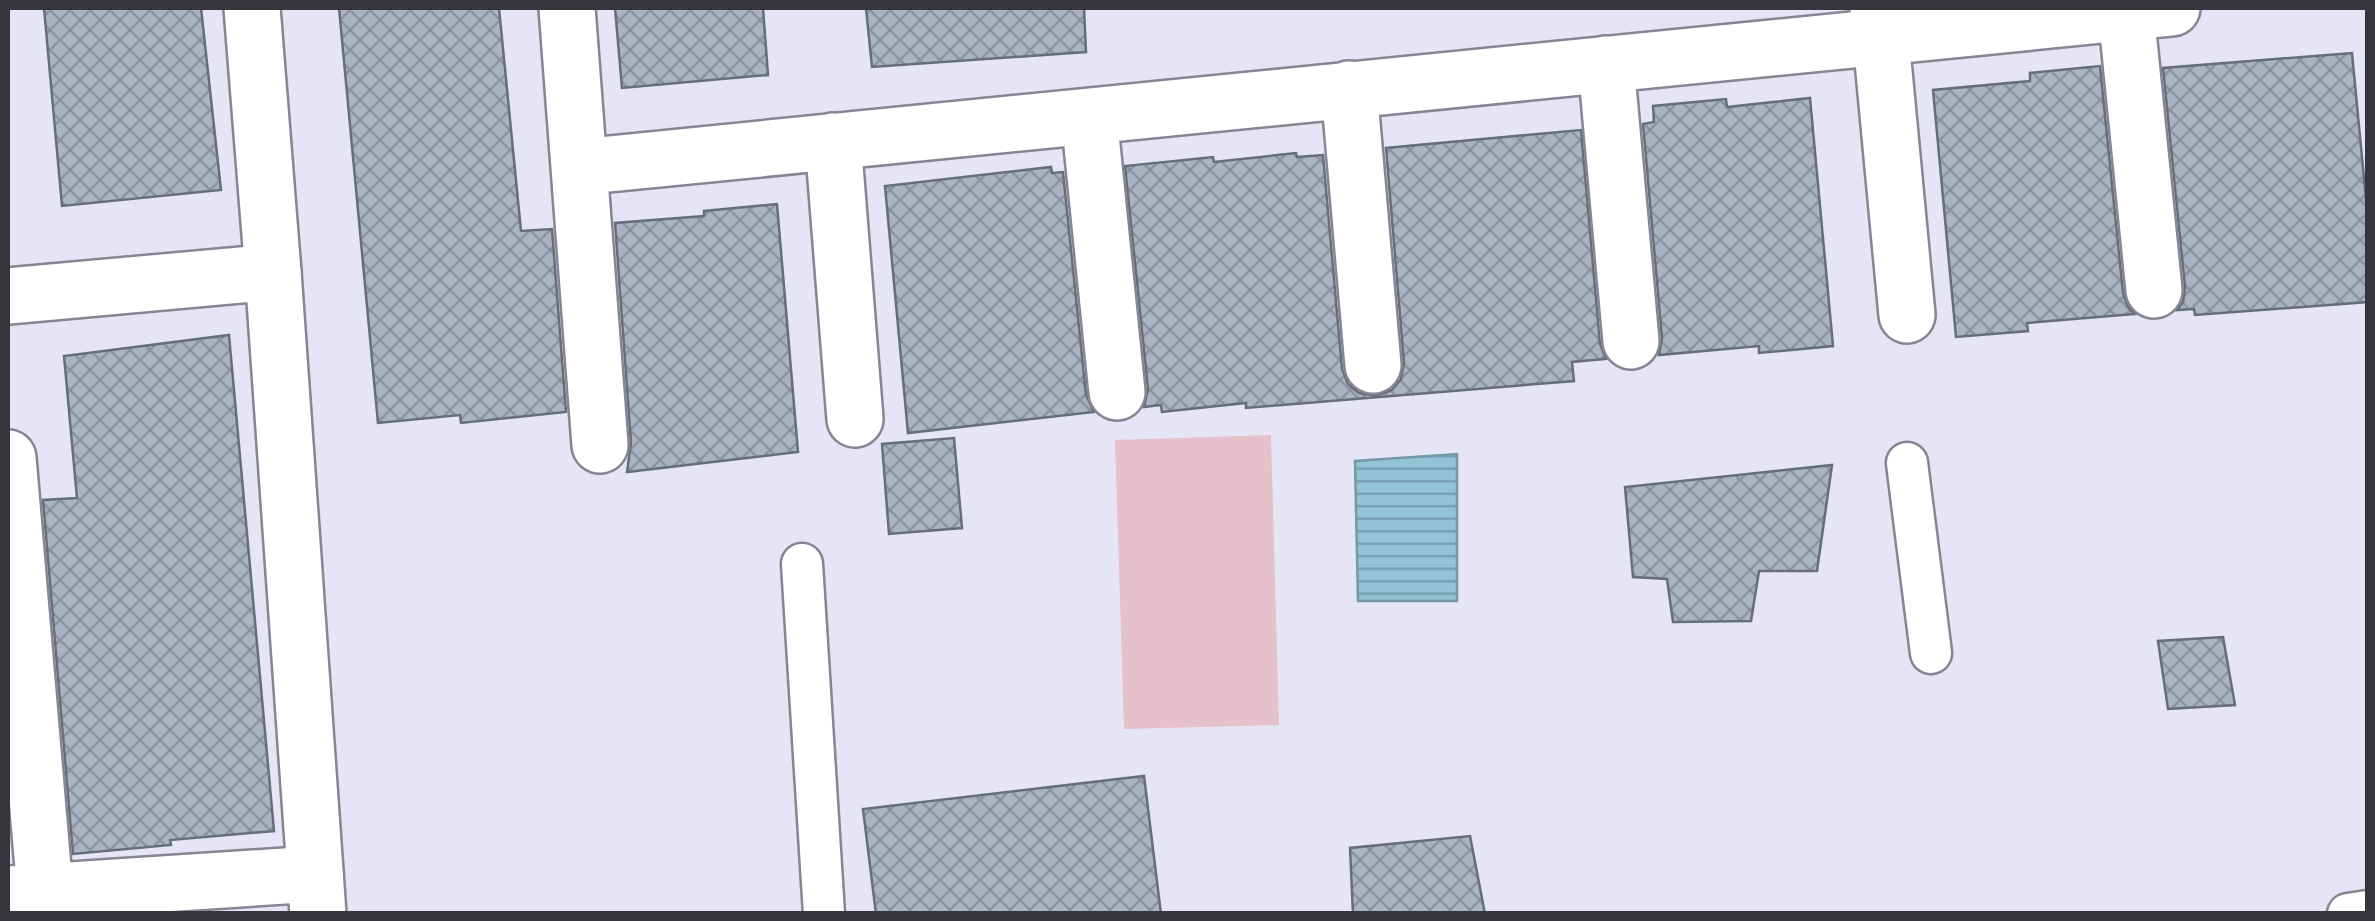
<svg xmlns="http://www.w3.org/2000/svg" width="2375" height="921" font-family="Karla,sans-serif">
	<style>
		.pitch { fill: #e5c1cc }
		.water { fill: url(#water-rules); stroke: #7699a8; stroke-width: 2.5 }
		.building { fill: url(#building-cross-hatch); stroke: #656e7a; stroke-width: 2.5 }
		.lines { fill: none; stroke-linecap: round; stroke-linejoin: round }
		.service-casing { stroke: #878594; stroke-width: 45 }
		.minor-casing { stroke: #878594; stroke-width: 60 }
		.tertiary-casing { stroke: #878594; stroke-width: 60 }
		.service { stroke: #fff; stroke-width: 40 }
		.minor { stroke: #fff; stroke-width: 55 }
		.tertiary { stroke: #fff; stroke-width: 55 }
	</style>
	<defs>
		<pattern id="water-rules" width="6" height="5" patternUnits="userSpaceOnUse" patternTransform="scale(2.5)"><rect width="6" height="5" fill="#92c4d6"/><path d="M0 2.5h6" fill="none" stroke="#78a0af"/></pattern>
		<pattern id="building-cross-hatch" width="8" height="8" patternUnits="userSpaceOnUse" patternTransform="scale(2.5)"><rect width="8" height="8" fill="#aab4c1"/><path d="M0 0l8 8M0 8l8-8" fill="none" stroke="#8b939e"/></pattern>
	</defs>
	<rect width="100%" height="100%" fill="#e6e5f5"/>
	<path class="pitch" d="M1271 435 1279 725 1124 729 1115 440Z"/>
	<path class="water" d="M1457 454V601H1358L1355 461Z"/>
	<path class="building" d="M44 8H201L221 190 62 206Z
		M339 8H499L521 231 552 229 566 412 461 423 460 415 378 423Z
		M615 8H763L768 75 622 88Z
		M866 8H1084L1086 52 872 67Z
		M2352 53 2368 220V302L2195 315 2194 309 2177 310 2183 302 2185 287 2163 68Z
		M2100 66 2123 293 2128 307 2135 314 2027 323 2028 331 1956 337 1933 90 2030 81V73Z
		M1810 98 1833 346 1759 353V346L1659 355 1662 338 1643 124 1654 122 1653 106 1726 99 1727 107Z
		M1581 130 1600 344 1606 359 1572 362 1574 381 1246 408V403L1162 412 1161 405 1144 407 1148 389 1125 166 1213 157 1214 162 1296 153 1297 157 1323 155 1342 369 1348 384 1359 393 1375 396 1392 390 1401 379 1404 363 1386 148Z
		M1051 167 1052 173 1063 172 1086 395 1094 412 908 433 885 186Z
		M777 204 798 452 627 472 631 443 615 223 704 216V211Z
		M229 335 274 831 170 840 171 845 73 854 43 500 77 498 64 356Z
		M954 438 962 528 889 534 882 444Z
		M1832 465 1817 571H1759L1751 621 1673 622 1667 579 1633 577 1625 487Z
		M2223 637 2235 705 2168 709 2158 641Z
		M1144 776 1161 914H876L863 809Z
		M1470 836 1485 914H1353L1350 848Z"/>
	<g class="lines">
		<g class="service-casing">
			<path id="service" d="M1907 463 1931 653
				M802 564 824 914
				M2348 914 2368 911"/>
		</g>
		<g class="minor-casing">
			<path id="minor" d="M252 8 273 272
				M567 8 600 445
				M1878 8 1907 315
				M2126 12 2154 290
				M1606 64 1631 341
				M1349 89 1373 365
				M1089 116 1117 392
				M833 141 855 419
				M579 167 2172 8
				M8 458 45 891
				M10 894 315 874"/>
		</g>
		<g class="tertiary-casing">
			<path id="tertiary" d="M8 296 273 272 318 914"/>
		</g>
		<use href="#service" class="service"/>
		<use href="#minor" class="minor"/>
		<use href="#tertiary" class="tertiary"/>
	</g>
	<rect width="2375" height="921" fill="none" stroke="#35353b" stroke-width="20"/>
</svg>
